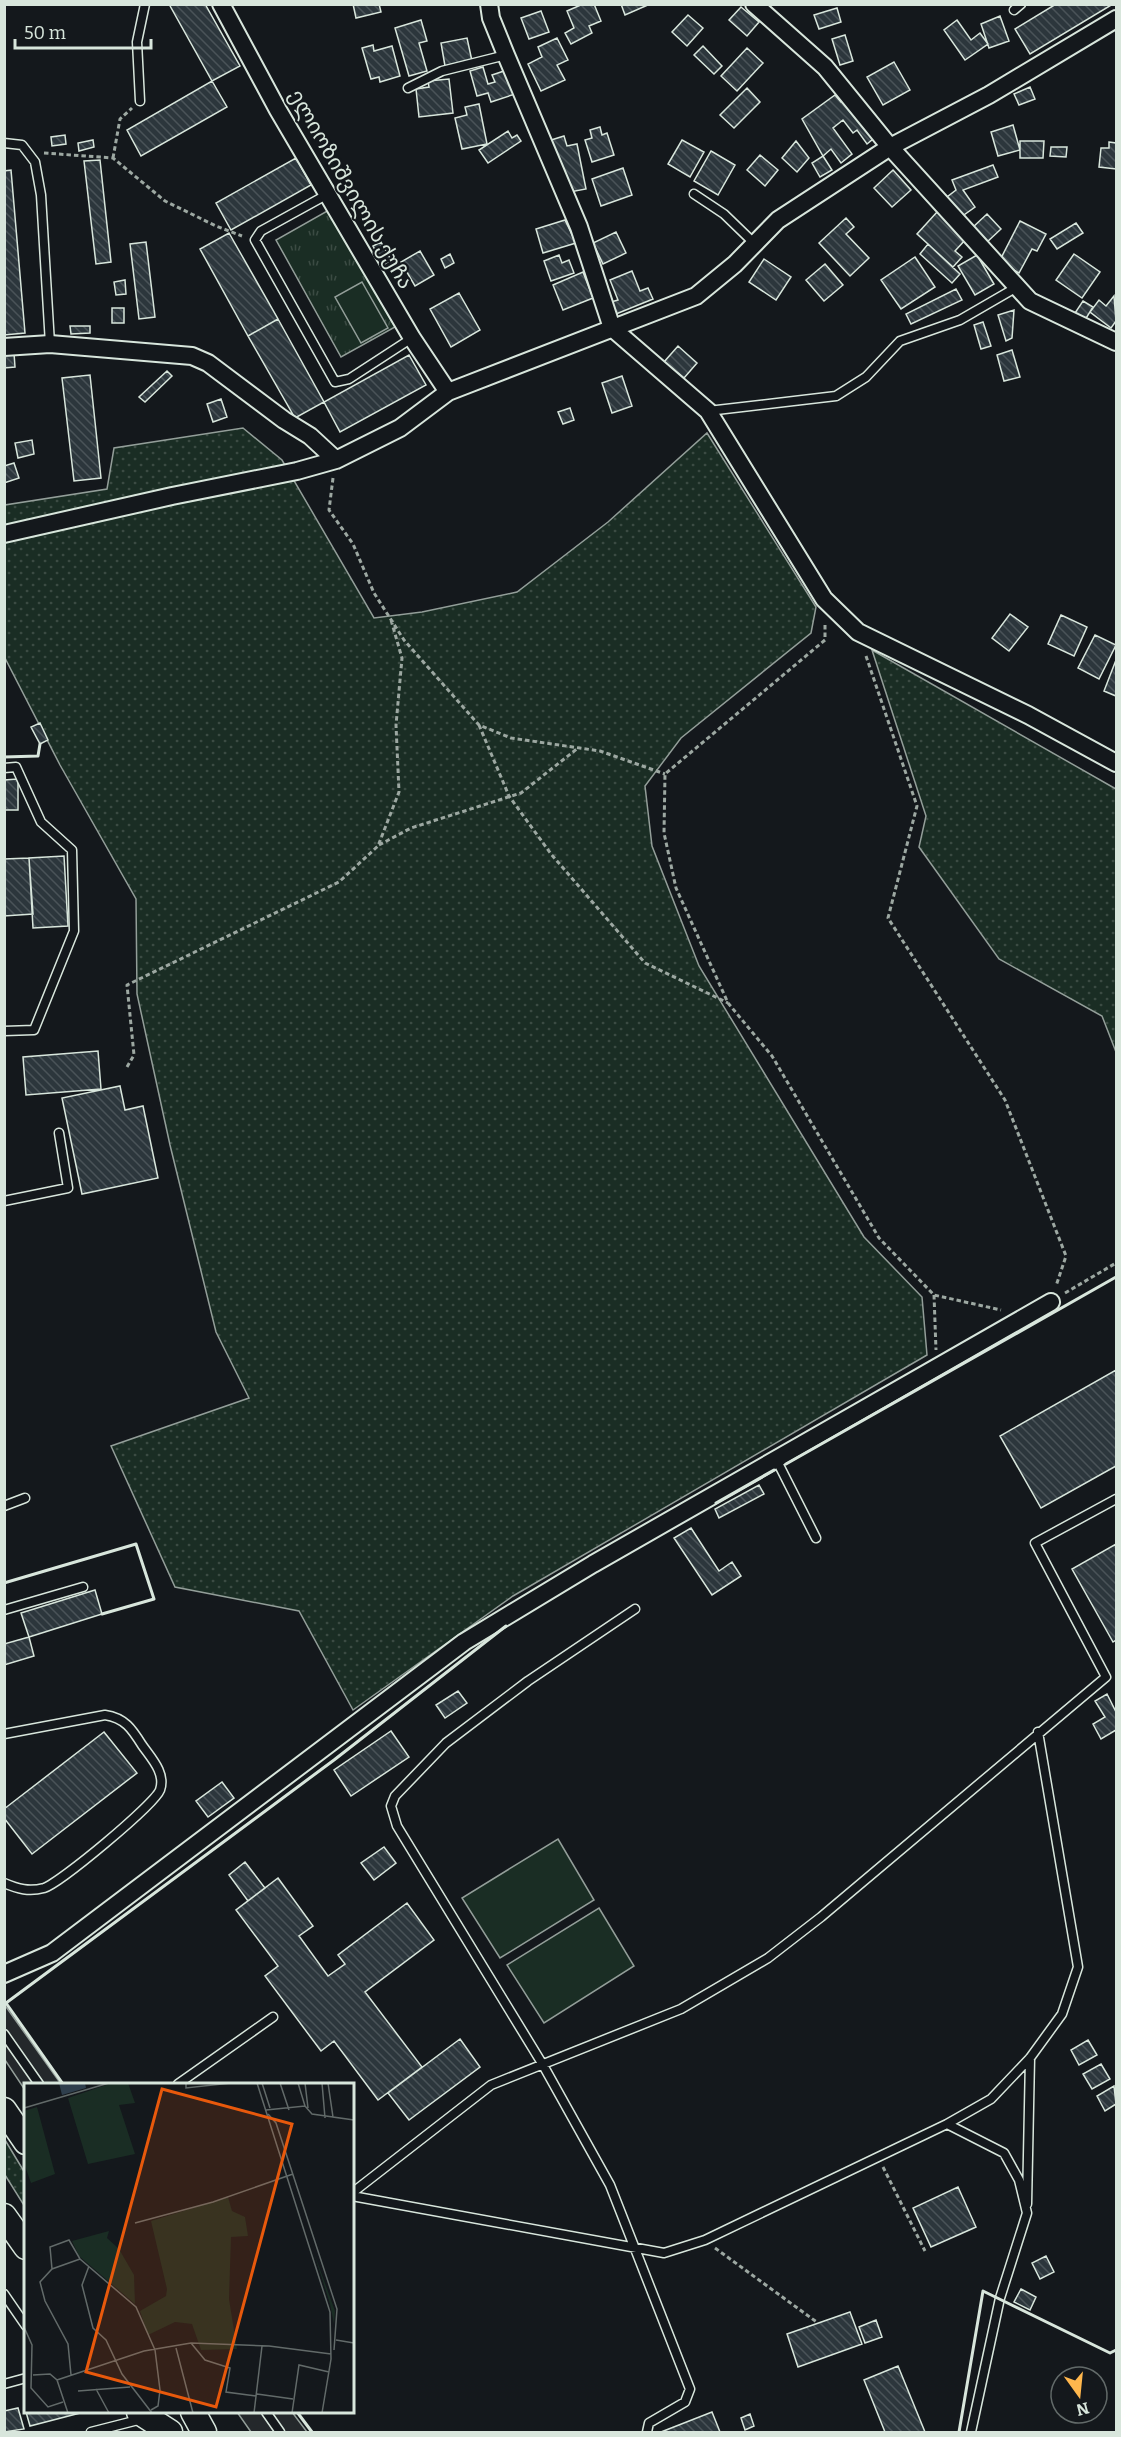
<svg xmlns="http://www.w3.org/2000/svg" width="1121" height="2437" font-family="Bitter,'Noto Sans Georgian',serif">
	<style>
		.grass { fill: url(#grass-dots); stroke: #939e99; stroke-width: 1.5 }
		.park { fill: url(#park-tufts); stroke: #939e99; stroke-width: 1.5 }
		.pitch { fill: #1a2d24; stroke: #939e99; stroke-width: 1.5 }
		.parking { fill: #24282b; stroke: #939e99; stroke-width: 1.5 }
		.building { fill: url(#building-back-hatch); stroke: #d8e6dc; stroke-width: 1.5 }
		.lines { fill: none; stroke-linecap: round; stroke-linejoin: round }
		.service-casing { stroke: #d8e6dc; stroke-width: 11 }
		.minor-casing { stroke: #d8e6dc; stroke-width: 20 }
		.secondary-casing { stroke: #d8e6dc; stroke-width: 27 }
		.path { stroke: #9da8a2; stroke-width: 3; stroke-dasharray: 4.5 3; stroke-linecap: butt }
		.service { stroke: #14181c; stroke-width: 8 }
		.minor { stroke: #14181c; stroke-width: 16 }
		.secondary { stroke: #14181c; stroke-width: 24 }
		.wall { stroke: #d8e6dc; stroke-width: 3 }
		.labels { text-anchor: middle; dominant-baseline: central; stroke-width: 4.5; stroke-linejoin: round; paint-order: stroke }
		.street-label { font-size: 21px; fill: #d8e6dc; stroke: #14181c }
		.inset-road { fill: none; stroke: #626a69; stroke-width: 1.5 }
		.view { fill: #e8590c; fill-opacity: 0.15; stroke: #e8590c; stroke-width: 3 }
		.inset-edge { fill: none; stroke: #d8e6dc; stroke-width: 3 }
	</style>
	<defs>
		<pattern id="grass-dots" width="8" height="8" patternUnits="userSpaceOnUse" patternTransform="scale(1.5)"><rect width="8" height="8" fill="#1a2d24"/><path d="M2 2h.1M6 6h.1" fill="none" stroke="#3b4b43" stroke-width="1.8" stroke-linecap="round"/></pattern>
		<pattern id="park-tufts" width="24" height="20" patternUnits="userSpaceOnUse" patternTransform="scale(1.5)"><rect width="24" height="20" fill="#1a2d24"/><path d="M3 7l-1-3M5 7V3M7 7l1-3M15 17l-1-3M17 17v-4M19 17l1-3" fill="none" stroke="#3b4b43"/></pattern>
		<pattern id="building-back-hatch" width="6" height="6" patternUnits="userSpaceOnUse" patternTransform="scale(1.5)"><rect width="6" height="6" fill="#2c363c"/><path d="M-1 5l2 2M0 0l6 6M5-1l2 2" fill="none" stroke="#4a5358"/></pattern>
	</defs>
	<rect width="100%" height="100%" fill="#14181c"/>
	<path class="grass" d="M243 428 282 460 374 618 422 612 517 592 608 522 707 433 816 607 811 633 681 738 645 786 652 846 699 966 864 1237 922 1297 927 1355 513 1596 353 1710 299 1611 175 1587 111 1446 249 1398 216 1332 170 1145 137 994 136 899 60 765 5 658V505L107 489 114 448Z
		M872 650 1116 789V1052L1102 1016 999 959 919 847 926 816Z
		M5 2140 25 2173V2207L5 2175Z"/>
	<path class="park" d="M329 210 395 327 341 357 276 240Z"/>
	<path class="pitch" d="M362 282 388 328 361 343 335 297Z
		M558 1839 594 1900 500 1958 462 1898Z
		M599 1908 634 1966 544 2023 507 1965Z"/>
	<path class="parking" d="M4 2004 61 2084H26L25 2090 5 2060Z
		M237 2412H292L307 2432H251Z"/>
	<path class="building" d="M169 4H205L240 66 212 81Z
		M353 4H379L381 12 356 18Z
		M583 4H594L601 21 589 26 592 33 571 44 565 33 574 28 567 11Z
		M621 4H650L625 15Z
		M1056 4H1113L1030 54 1015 29Z
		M741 7 759 22 747 36 729 20Z
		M837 8 841 22 819 29 814 15Z
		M541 11 549 32 529 39 521 18Z
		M688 15 703 28 687 46 672 32Z
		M1000 16 1009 41 989 48 981 24Z
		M421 20 427 41 419 43 427 71 409 76 395 28Z
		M957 20 971 40 980 33 988 44 965 60 944 30Z
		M845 35 853 61 840 65 832 39Z
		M467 38 472 61 445 66 441 43Z
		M557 38 568 60 557 65 565 80 541 91 528 64 542 57 538 47Z
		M373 45 374 51 392 46 400 76 380 82 379 77 371 79 362 48Z
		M703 46 722 66 714 74 694 55Z
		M747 48 763 63 737 91 721 76Z
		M894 62 910 90 883 105 867 77Z
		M483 67 488 84 495 82 492 75 507 70 515 94 491 102 488 93 477 96 470 71Z
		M449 79 453 113 419 117 416 89 429 87 428 81Z
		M212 81 227 107 141 156 127 130Z
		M1030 87 1035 99 1019 105 1014 94Z
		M747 88 760 102 734 128 720 115Z
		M835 95 841 102 844 99 873 139 867 144 857 130 853 133 843 120 833 128 852 154 841 163 831 149 823 156 802 119Z
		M479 104 487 144 462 149 455 118 467 115 465 107Z
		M1013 125 1020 150 998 156 991 132Z
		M600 127 602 135 607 133 614 155 592 162 585 140 592 138 590 130Z
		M508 131 512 138 517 135 521 141 488 163 479 150Z
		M65 135 66 144 52 146 51 137Z
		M564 136 567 146 577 144 586 189 570 192 548 141Z
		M93 140 94 147 79 151 78 143Z
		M682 140 704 152 690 177 668 164Z
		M796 141 809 158 797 172 782 158Z
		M1020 141H1044L1043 158H1020Z
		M1109 142 1116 143V169L1099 167 1101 148H1109Z
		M1051 147H1067L1066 157 1050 156Z
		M711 151 735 165 718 195 694 181Z
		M760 155 778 170 765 186 747 170Z
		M823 156 832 170 820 177 812 163Z
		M296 158 311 185 231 230 216 203Z
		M100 160 111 262 96 264 84 161Z
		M993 165 998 177 963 190 975 207 961 217 947 197 956 190 952 180Z
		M623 168 632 195 601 206 592 179Z
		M11 170 25 333 4 335V171Z
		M893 170 911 190 892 207 874 188Z
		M937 212 966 239 955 251 962 257 953 267 917 234Z
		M987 214 1001 229 986 243 972 228Z
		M846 218 854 227 846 234 869 258 850 276 819 243Z
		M565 220 576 243 543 253 536 229Z
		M1020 221 1046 234 1037 251 1032 249 1019 273 999 262Z
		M1076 223 1083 233 1057 249 1050 239Z
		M616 232 626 253 603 264 593 243Z
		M229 233 278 319 248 336 200 249Z
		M146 242 155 317 139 319 130 244Z
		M381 242 391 260 383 265 373 246Z
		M928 244 960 274 952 283 920 254Z
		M420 251 434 275 415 286 401 262Z
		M450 254 454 263 445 268 441 259Z
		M1074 254 1100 272 1082 298 1056 280Z
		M559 255 562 263 569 260 574 273 551 281 544 261Z
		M977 255 994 284 975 295 958 266Z
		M915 257 935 287 901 309 881 280Z
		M764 259 791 277 776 300 749 282Z
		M825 264 843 285 824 301 806 280Z
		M632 271 640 291 648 288 653 299 616 314 611 302 618 300 610 280Z
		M583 272 593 298 563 310 553 285Z
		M125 280 126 294 116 295 114 282Z
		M956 289 962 300 911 324 906 314Z
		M459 293 480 330 451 347 430 309Z
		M1114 296 1116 321 1111 328 1090 312 1099 300 1106 306Z
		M1083 301 1093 307 1085 320 1075 313Z
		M112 308H124V323H112Z
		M1014 310 1012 338 1006 341 998 315Z
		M278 319 324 402 295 418 248 336Z
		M983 322 991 346 981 349 974 325Z
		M70 326H90V333L71 334Z
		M678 346 697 363 684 378 664 362Z
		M1012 350 1020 377 1004 381 997 355Z
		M14 353 15 367 4 368V354Z
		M409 355 426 385 340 432 324 402Z
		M167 371 172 376 145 402 139 397Z
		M90 375 101 478 74 481 62 378Z
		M622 376 632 406 612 413 602 383Z
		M221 399 227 417 213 422 207 404Z
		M570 408 574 420 563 424 558 412Z
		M32 440 34 454 18 458 15 443Z
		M14 463 19 478 4 483V466Z
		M1010 614 1028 627 1009 651 992 638Z
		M1061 615 1087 627 1074 656 1048 644Z
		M1095 635 1116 645 1099 679 1078 668Z
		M1116 660V696L1104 691Z
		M40 723 48 740 40 744 31 727Z
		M18 779V810H4V780Z
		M64 856 68 926 33 928 29 858Z
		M29 858 33 914 4 916V859Z
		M98 1051 101 1089 26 1095 23 1057Z
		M120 1086 125 1110 143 1106 158 1178 82 1194 62 1098Z
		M1116 1370V1466L1041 1508 1000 1436Z
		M759 1485 764 1494 719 1518 715 1509Z
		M691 1528 719 1571 732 1562 741 1576 712 1595 674 1538Z
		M1116 1544V1640L1113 1642 1072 1569Z
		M95 1590 102 1614 29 1637 21 1613Z
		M29 1637 34 1656 4 1665V1644Z
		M458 1691 467 1703 445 1718 436 1705Z
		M1107 1694 1116 1712V1730L1101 1739 1093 1724 1105 1717 1095 1701Z
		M391 1731 409 1757 351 1796 334 1770Z
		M104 1732 137 1773 32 1854 4 1818V1809Z
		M222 1782 234 1798 208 1817 196 1801Z
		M384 1847 396 1863 374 1880 361 1863Z
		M245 1862 265 1888 248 1901 229 1875Z
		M278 1878 313 1926 299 1936 328 1976 345 1964 338 1955 407 1903 434 1940 365 1992 422 2067 378 2100 334 2041 321 2051 265 1976 278 1966 236 1910Z
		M460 2039 480 2067 409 2120 388 2093Z
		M1088 2040 1097 2055 1079 2065 1071 2050Z
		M1101 2064 1110 2079 1092 2089 1083 2074Z
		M1114 2086 1116 2104 1105 2111 1097 2096Z
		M958 2187 976 2227 931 2247 913 2208Z
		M1046 2256 1054 2272 1040 2279 1032 2263Z
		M1021 2289 1036 2297 1030 2310 1014 2302Z
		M850 2312 862 2344 798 2367 787 2334Z
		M876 2320 882 2337 865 2343 859 2327Z
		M898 2366 925 2432H885L864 2380Z
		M18 2408 24 2429 4 2432V2411Z
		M26 2412H84L30 2426Z
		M712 2412 720 2432H661Z
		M750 2414 754 2426 745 2430 741 2418Z"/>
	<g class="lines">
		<g class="service-casing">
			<path id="service" d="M1014 10 1021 4
				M408 88 442 71 506 55
				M140 101 137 42 145 4
				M4 143 22 145 35 162 41 195 50 344
				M328 194 261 231 255 240 335 382 349 379 412 338
				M694 194 724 214 755 244
				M708 411 836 396 866 377 900 341 960 320 1017 287
				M4 768 16 767 41 822 72 850 74 931 34 1030 4 1031
				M4 1201 68 1188 59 1133
				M776 1459 816 1538
				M4 1506 25 1498
				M635 1609 528 1681 446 1743 395 1796 391 1806 397 1826 543 2065 610 2185 690 2389 685 2402 649 2423 647 2432
				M4 1610 83 1587
				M4 1734 105 1715C125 1718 132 1729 142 1745 151 1758 166 1773 160 1790 154 1805 60 1883 44 1888 29 1892 18 1889 4 1883
				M4 2034 39 2084
				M178 2084 273 2017
				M947 2124 991 2099 1030 2058 1062 2014 1078 1967 1038 1732
				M352 2193 491 2085 681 2009 768 1958 821 1917 1106 1677 1035 1543 1116 1499
				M352 2196 664 2253 705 2240 947 2124 1004 2153 1019 2180 1027 2213 1000 2298 971 2432
				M1027 2204 1030 2058
				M4 2294 26 2326
				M4 2384 26 2378
				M266 2412 280 2432
				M91 2432 142 2419"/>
		</g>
		<g class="minor-casing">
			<path id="minor" d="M221 4 278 110 412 338 448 392
				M489 4 491 18 506 55 579 227 612 328 708 411 824 599 858 632 1028 715 1116 763
				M754 4 825 67 890 147 1030 301 1116 342
				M4 347 50 344 192 356 208 363 284 420 310 436 336 460
				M4 534 172 496 297 471 336 460 400 428 448 392 696 296 735 264 778 220 890 147 989 95 1116 19
				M4 1974 52 1953 464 1642 593 1564 1051 1302"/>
		</g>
		<g class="secondary-casing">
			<path id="secondary" d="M4 2110 26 2142
				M4 2216 26 2247
				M139 2412 170 2432
				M193 2412 204 2432"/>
		</g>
		<path class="path" d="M44 153 113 158 165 201 216 226 242 236
			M113 158 120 119 132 108
			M333 478 329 510 353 544 374 593 404 640 479 725 511 738 600 751 665 774
			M825 625V640L665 774 664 833 676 888 728 1003 772 1056 879 1238 934 1295 1001 1310
			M866 656 917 806 888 918 1005 1100 1066 1256 1056 1286
			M479 725 509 796 551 854 645 963 728 1003
			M379 845 411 828 521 793 578 748
			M127 1067 134 1055 127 985 339 882 378 846 399 792 396 725 402 658 391 620
			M1065 1293 1116 1263
			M934 1295 936 1350
			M883 2167 925 2251
			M715 2248 818 2323"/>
		<use href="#service" class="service"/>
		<use href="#minor" class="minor"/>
		<use href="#secondary" class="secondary"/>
		<path class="wall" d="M4 757 38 756 40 744
			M786 1464 1116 1277
			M716 1503 774 1470
			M4 1583 136 1544 154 1599 102 1614
			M63 2084 6 2003 334 1760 506 1626
			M297 2412 312 2432
			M959 2432 983 2291 1110 2353 1116 2350"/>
	</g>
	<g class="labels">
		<g class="street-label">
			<text transform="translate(351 189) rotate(60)">ელიოზიშვილის ქუჩა</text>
		</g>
	</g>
	<g transform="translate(24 2083)">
		<rect width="330" height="330" fill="#14181c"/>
		<path d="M88 0H104L111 20 95 22 111 71 64 81 44 15ZM13 24 31 91 7 100 0 80V28ZM204 114 208 128 221 134 224 153 207 154 205 216 213 266 177 267 168 241 151 239 124 252 116 228 142 213 143 206 127 138ZM85 148 83 155 95 166 110 192 111 221 55 173 48 158ZM290 170 311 228 310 241 306 221Z" fill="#1a2d24"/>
		<path d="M35 0H61L62 5 38 12Z" fill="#2f3f4d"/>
		<path class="inset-road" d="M162 0V5L207 0M233 0 306 229 307 276 298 330M238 0 246 25M256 0 265 27M274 0 281 23M281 0 284 25M298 0 301 35M304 0 309 34 330 37M0 25 85 0M242 27 281 23 288 31 309 34M244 31 252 40 313 226 310 267M111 140 189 119 269 91M65 183 58 202 69 245 82 257 98 291 128 330M28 186 26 164 45 157 56 176 112 224 131 267 136 307 134 323 127 327M0 244 8 262 7 305 24 324 39 319M312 257 330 260M167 260 181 277 206 285 202 309 232 313M152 265 169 330M9 292 26 291 33 297 44 330M47 292 44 261 21 218 16 199 28 186 56 176M33 297 120 268 167 260 245 263 307 271M72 306 85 330M54 308 106 304M233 311 269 316M230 330 238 263M268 330 275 282 305 289"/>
		<path class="view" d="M138 6 268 41 192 324 62 289Z"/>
		<rect width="330" height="330" class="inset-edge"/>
	</g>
	<rect width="1121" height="2437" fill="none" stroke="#d8e6dc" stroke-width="12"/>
	<g transform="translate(1079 2395) rotate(165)"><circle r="28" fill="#14181c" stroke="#626a69" stroke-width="1.5"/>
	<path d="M0-4.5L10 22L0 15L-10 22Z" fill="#ffb74d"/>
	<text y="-9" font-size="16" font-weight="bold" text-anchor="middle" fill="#d8e6dc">N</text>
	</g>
	<path d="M15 39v9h136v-9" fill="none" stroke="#d8e6dc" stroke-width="3"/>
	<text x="24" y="39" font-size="18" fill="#d8e6dc" stroke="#14181c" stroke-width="4.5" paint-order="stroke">50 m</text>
</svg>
